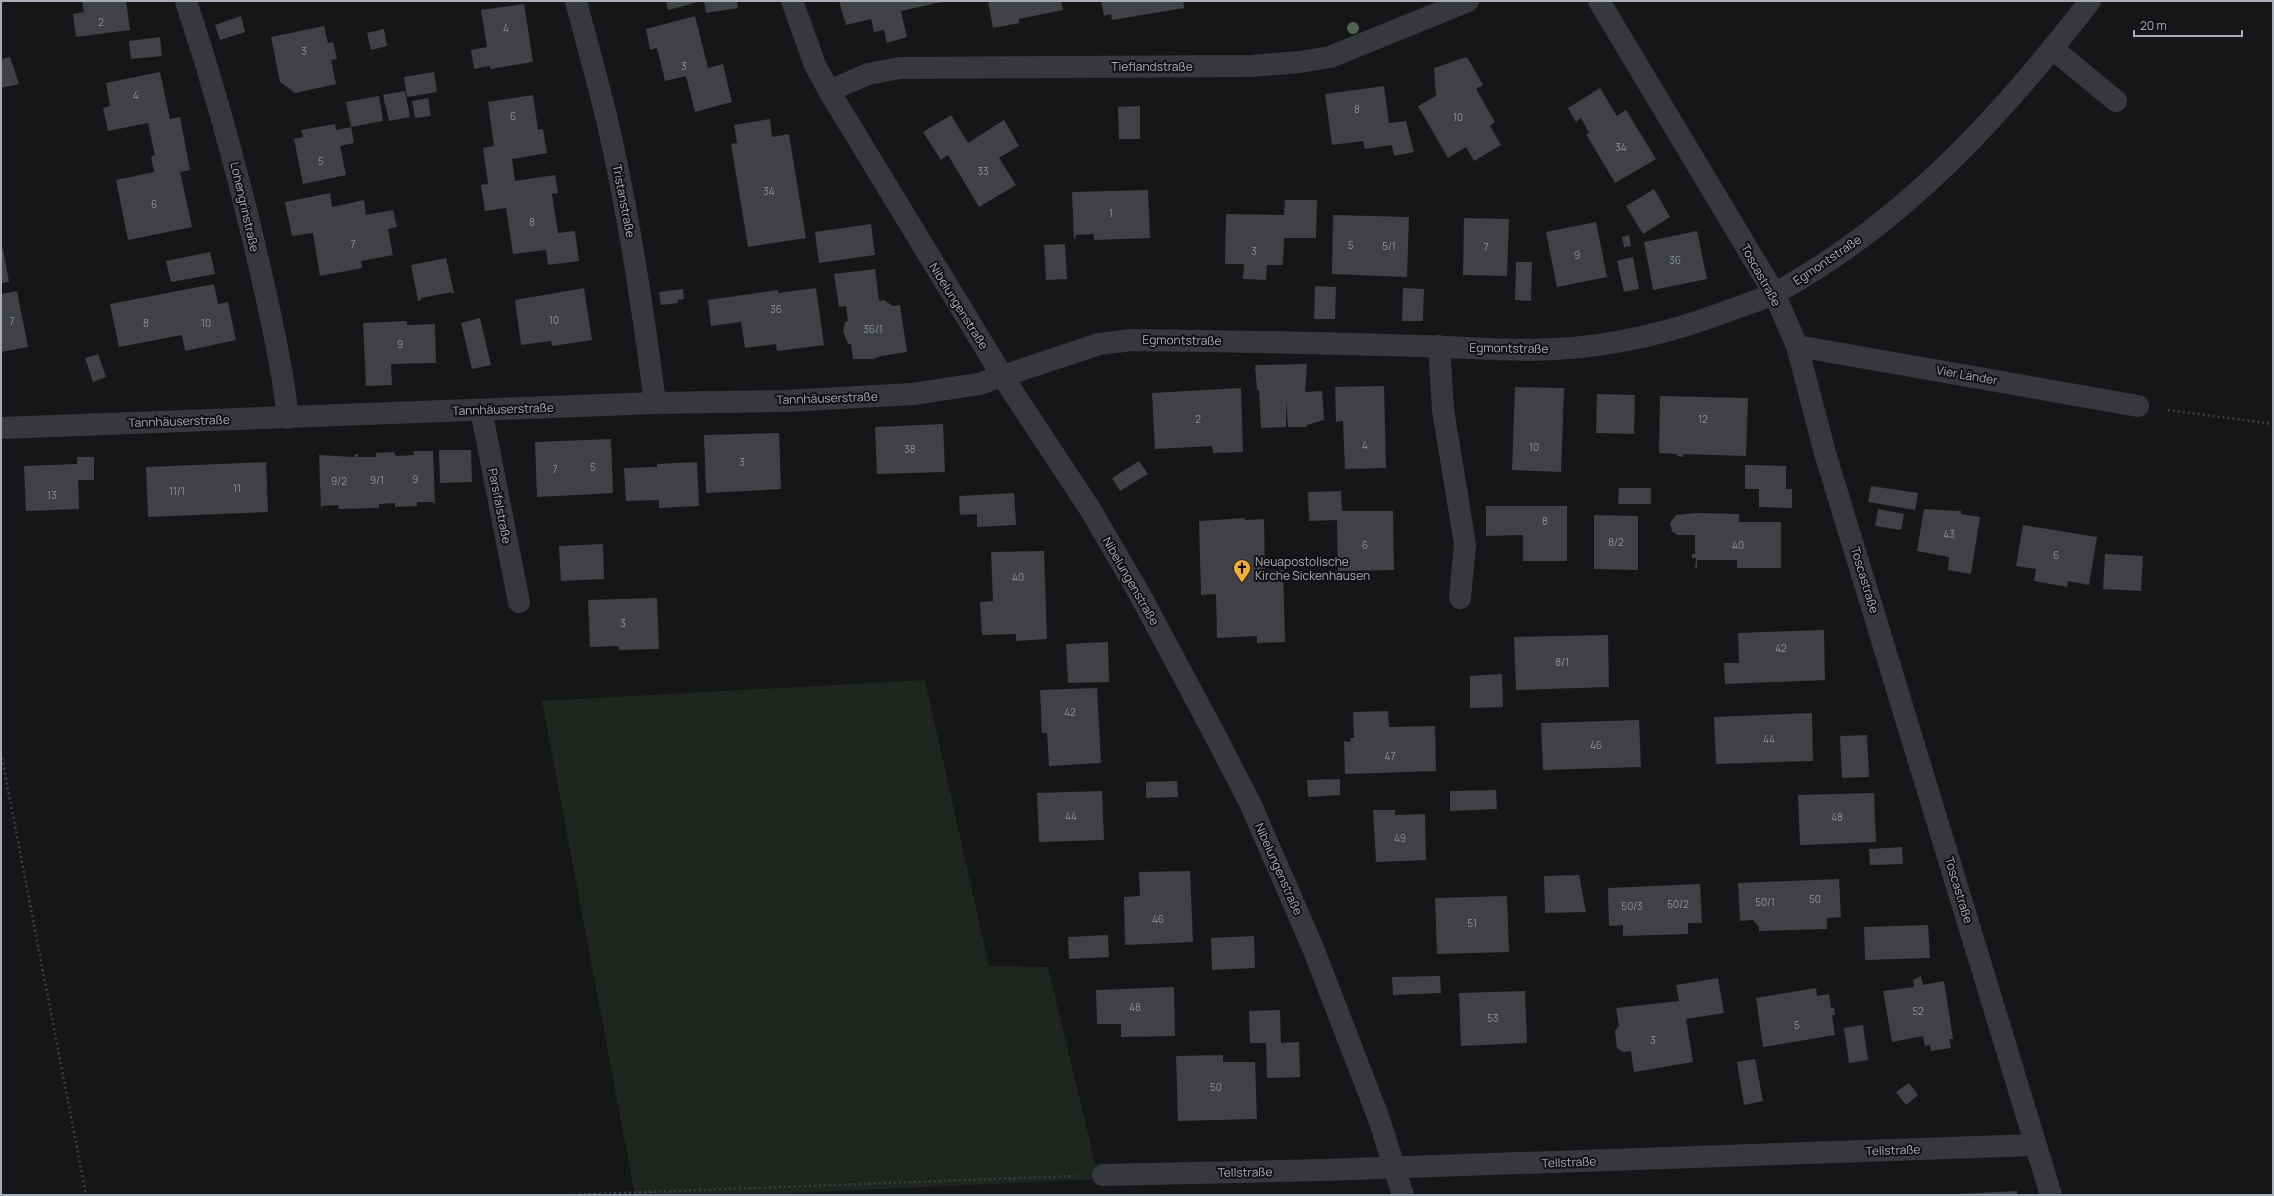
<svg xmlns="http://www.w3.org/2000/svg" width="2274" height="1196" font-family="Manrope,sans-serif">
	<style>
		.green { fill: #1e261f }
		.building { fill: #404145 }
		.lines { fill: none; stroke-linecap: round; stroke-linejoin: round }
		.path { stroke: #3d3f44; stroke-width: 2.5; stroke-dasharray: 2 3; stroke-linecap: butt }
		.minor { stroke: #37383d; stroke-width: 22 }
		.tree { fill: #506452 }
		.labels { text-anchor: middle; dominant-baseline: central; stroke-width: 4; stroke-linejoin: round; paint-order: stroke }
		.number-label { font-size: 10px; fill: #8e929b }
		.street-label { font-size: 12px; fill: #a8adb8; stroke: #111113 }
		.poi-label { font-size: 12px; fill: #a8adb8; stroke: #111113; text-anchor: start }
	</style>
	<rect width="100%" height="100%" fill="#161618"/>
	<path class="green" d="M925 680 989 966 1048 967 1099 1179 751 1195H635L542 701Z"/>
	<path class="building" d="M82 1H126L130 30 76 37 73 14 84 12Z
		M666 1H702L668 10Z
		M704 1H737L738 8 706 13Z
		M839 1H942V2L901 11 907 37 887 43 884 30 874 32 871 19 846 25Z
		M988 1H1061L1063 10 1019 19V23L993 28Z
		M1101 1H1183L1184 8 1112 20 1111 14 1104 16Z
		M524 4 533 62 490 69V66L474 69 471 50 487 47 481 10Z
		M241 16 245 32 220 40 215 25Z
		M695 16 708 68 723 64 732 102 695 112 686 76 665 81 657 48 650 50 646 29Z
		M324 26 328 43 333 42 337 59 331 60 336 84 295 93 280 82 271 37Z
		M384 29 387 46 371 50 367 33Z
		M160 37 162 56 131 59 129 41Z
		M10 57 19 84 1 88V59Z
		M1467 57 1483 85 1476 89 1495 122 1490 126 1501 145 1474 161 1466 147 1448 158 1418 106 1436 96 1434 68Z
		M160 72 170 119 180 117 190 170 180 172 192 227 128 240 116 180 154 172 151 156 155 155 148 123 108 131 103 108 110 106 106 83Z
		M434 72 437 92 407 97 404 77Z
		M1384 86 1389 123 1406 121 1414 152 1394 156 1392 145 1365 149 1363 141 1332 145 1325 94Z
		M1600 88 1617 116 1626 110 1656 159 1615 183 1586 134 1589 133 1581 118 1576 122 1568 108Z
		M405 91 410 117 389 121 383 95Z
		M533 95 538 130 543 129 547 153 512 159 515 181 555 175 558 193 552 194 558 233 575 231 579 261 548 265 546 250 513 254 506 208 485 211 481 185 488 184 483 148 494 146 488 102Z
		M379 96 383 121 351 127 354 143 340 146 346 175 303 184 294 139 303 137 301 130 335 124 336 130 351 127 346 102Z
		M428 98 431 116 415 118 412 101Z
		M1140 106V139H1119L1118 107Z
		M951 115 968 143 1004 120 1019 146 999 158 1016 185 979 207 948 155 941 160 923 132Z
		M770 119 772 137 789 134 806 238 748 247 731 144 737 143 734 125Z
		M1654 189 1670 217 1643 234 1626 206Z
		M1148 190 1150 238 1094 240V234L1076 235 1074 241 1072 192Z
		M330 193 332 207 364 200 366 215 393 210 397 227 388 229 393 255 361 261 362 268 320 276 313 233 292 236 285 202Z
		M1285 200H1317L1316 238H1284L1283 265H1267L1266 280 1243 279 1244 264H1225L1226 214 1284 215Z
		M1333 215 1409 217 1407 277 1332 274Z
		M1464 218 1509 219 1507 276 1463 275Z
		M1596 222 1607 277 1557 287 1546 232Z
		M871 224 875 255 819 263 815 232Z
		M1697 231 1707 279 1653 290 1644 242Z
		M1629 235 1631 246 1624 247 1622 237Z
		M1065 244 1067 279 1046 280 1044 245Z
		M3 249 9 282 1 283V250Z
		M210 252 215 274 171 282 166 261Z
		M1633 257 1639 289 1624 292 1617 261Z
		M446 258 454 293 452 294V292L421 298V300L418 301 411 265Z
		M1516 262H1532L1531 301 1515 300Z
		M875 269 879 301 884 300 893 306 900 305 907 352 881 356 873 359H853L851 344H848L843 331 845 322 848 321 846 306 839 307 834 274Z
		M214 284 218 304 228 302 236 340 185 351 182 335 119 347 110 304Z
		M1315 286 1336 287 1335 319H1314Z
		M584 288 592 340 552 346 551 341 521 345 515 300Z
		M816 288 824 345 777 351 776 344 745 348 741 322 711 326 708 300 778 290V293Z
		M1403 288 1424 289 1423 321H1402Z
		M683 289 684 299 678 300V303L661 305 659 292Z
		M17 291 28 347 1 352V294Z
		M480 318 491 365 472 369 461 323Z
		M407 321V325L435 324 436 363 391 364 392 385 366 386 363 323Z
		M98 354 106 377 93 382 85 358Z
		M1307 364 1305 392 1322 391 1324 420 1307 425V427H1288L1286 399V427L1261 428 1259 390H1257L1255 365Z
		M1384 386 1386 468 1345 469 1343 421 1336 422 1335 387Z
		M1515 387 1564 388 1561 472 1512 470Z
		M1241 388 1243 452 1213 453 1212 446 1155 449 1152 393Z
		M1597 394 1635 395 1634 434 1596 433Z
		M1660 396 1748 398 1746 456 1683 454V457L1677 456V454L1659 453Z
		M943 424 945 472 877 474 875 427Z
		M779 433 781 489 706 493 704 435Z
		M611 439 613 493 537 497 535 442Z
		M439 450H471L472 482 440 483Z
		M414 451H433L435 506 433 502H417V506L395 507V503L379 504V508L339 509 338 505 322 506 321 510 319 455 355 457V454H358V457H376V453L394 452 396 456 414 455Z
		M77 457H94V480H78L79 509 26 511 24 466 77 464Z
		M1139 461 1148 474 1120 491 1112 478Z
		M266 462 268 512 148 517 146 467Z
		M697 462 699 506 659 508V500L626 501 624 468 657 467V464Z
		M1745 465 1786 466V489H1792V508L1759 507V489H1745Z
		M1871 486 1918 493 1915 510 1868 502Z
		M1619 488H1651V504H1618Z
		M1341 491 1342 511H1393L1394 570 1338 571 1337 520 1309 521 1308 492Z
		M1014 493 1016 525 977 527V514L960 515 959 496Z
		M1486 506H1567V561H1523V535L1486 536Z
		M1878 509 1904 514 1901 530 1875 526Z
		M1924 509 1961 511V514L1980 517 1971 574 1948 570 1949 557 1917 551Z
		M1695 513 1739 514V522H1781V568H1737V560H1697V568H1695L1696 558H1692V554H1695V535H1677L1672 531 1670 523 1676 515Z
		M1594 515 1638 516V570L1594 569Z
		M1245 518V520L1264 519 1265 571 1283 570 1285 642 1257 643V636L1217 638 1216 594 1201 595 1199 521Z
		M2023 525 2097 537 2089 585 2068 581 2067 587 2034 581 2036 569 2016 566Z
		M603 544 604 579 561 581 559 546Z
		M1044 551 1047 639 1016 641V634L982 635 980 602 993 601 991 552Z
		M2105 554 2143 556 2141 591 2103 589Z
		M657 598 659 649 619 650 618 646 590 647 588 600Z
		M1824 630 1825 680 1725 684 1724 663H1739L1738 633Z
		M1608 635 1609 687 1516 690 1514 637Z
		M1108 642 1109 682 1068 683 1066 644Z
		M1502 674 1503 707 1470 708V676Z
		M1097 688 1101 763 1049 766 1047 733H1042L1040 690Z
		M1388 711 1389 727 1435 726 1436 771 1345 774 1344 741 1351 742 1350 738H1354L1353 712Z
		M1812 713 1813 761 1716 764 1714 717Z
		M1639 720 1641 767 1543 770 1541 723Z
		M1867 735 1869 777 1842 778 1840 736Z
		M1340 779V795L1308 797 1307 780Z
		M1177 781 1178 797 1146 798V782Z
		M1496 790 1497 809 1450 811V791Z
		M1102 791 1104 840 1039 842 1037 793Z
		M1874 793 1876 842 1800 845 1798 795Z
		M1373 810H1395V815L1425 814 1426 860 1376 862Z
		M1902 847 1903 864 1870 865 1869 849Z
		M1190 871 1193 942 1125 945 1124 897 1140 896 1139 872Z
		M1579 875 1586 912 1545 913 1544 876Z
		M1839 879 1841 917 1827 918V929L1759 931V927L1753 920 1740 921 1738 883Z
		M1700 884 1702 923H1688V934L1623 936V925L1609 926 1608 888Z
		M1507 896 1509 952 1437 954 1435 898Z
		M1928 925 1930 958 1865 960 1864 927Z
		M1108 935 1109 957 1069 959 1068 937Z
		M1254 936 1255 968 1212 970 1211 938Z
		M1440 976 1441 993 1393 995 1392 977Z
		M1921 976 1923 985 1944 981 1953 1039H1949L1951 1048 1931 1051 1930 1045 1925 1046 1923 1036 1892 1042 1883 991 1914 987 1913 980Z
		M1718 978 1724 1013 1686 1019 1693 1062 1634 1072 1631 1051 1623 1052 1617 1048 1615 1031 1619 1026 1616 1008 1679 1001 1676 985Z
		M1174 987 1175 1036 1121 1037V1024H1097L1096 990Z
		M1816 988 1817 996 1829 994 1831 1008H1834L1835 1015H1832L1835 1035 1763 1047 1756 998Z
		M1525 991 1527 1043 1461 1046 1459 993Z
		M1280 1010 1281 1043 1299 1042 1300 1077 1267 1078 1266 1043H1250L1249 1011Z
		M1863 1025 1868 1060 1849 1063 1844 1028Z
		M1223 1055V1062H1255L1257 1119 1178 1121 1176 1056Z
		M1755 1059 1763 1101 1744 1105 1737 1062Z
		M1909 1083 1918 1095 1906 1105 1896 1092Z
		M2017 1191V1195H1958V1194Z"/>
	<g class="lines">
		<path class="path" d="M2168 410 2273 424
			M1 753 86 1195
			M569 1195 1075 1176"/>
		<path class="minor" d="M186 1C214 86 238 173 258 260 270 312 282 365 288 418
			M576 1C588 48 602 95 612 142 631 229 644 316 655 403
			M792 1 815 65 829 91 1003 377 1090 509 1139 593 1217 739 1251 805 1313 948 1379 1119 1403 1195
			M1599 1 1774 293 1797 346 1825 453 2051 1195
			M2053 49 2116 101
			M829 91 868 74 900 68 1251 66 1300 62 1330 57 1468 1
			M1439 346 1443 410 1465 544 1460 598
			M1797 346 2138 406
			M481 410 519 602
			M1 428 655 403 786 401 913 394 979 384 1099 344 1132 340C1228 341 1324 343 1420 346 1465 347 1511 352 1556 349 1618 346 1679 330 1736 308 1750 303 1764 299 1777 292 1904 223 2003 114 2090 1
			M1103 1175 1323 1170 2034 1145"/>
	</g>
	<circle class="tree" cx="1353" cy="28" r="6"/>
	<defs>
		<g id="church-pin" transform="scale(0.9)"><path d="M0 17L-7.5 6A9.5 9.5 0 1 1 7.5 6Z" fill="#f2b134" stroke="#111113"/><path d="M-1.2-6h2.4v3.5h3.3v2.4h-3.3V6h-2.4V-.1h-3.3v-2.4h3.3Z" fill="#111"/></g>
	</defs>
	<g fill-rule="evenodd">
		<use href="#church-pin" x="1242" y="568"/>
	</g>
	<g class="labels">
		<g class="number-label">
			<text x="101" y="22">2</text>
			<text x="506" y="28">4</text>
			<text x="304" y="51">3</text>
			<text x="684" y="66">3</text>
			<text x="136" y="95">4</text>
			<text x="1357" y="109">8</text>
			<text x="513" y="116">6</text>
			<text x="1458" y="117">10</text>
			<text x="1621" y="147">34</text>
			<text x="321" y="161">5</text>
			<text x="983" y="171">33</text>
			<text x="769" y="191">34</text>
			<text x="154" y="204">6</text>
			<text x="1111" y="213">1</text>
			<text x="532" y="222">8</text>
			<text x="353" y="244">7</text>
			<text x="1351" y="245">5</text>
			<text x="1389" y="246">5/1</text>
			<text x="1486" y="247">7</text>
			<text x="1254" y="251">3</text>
			<text x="1577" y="255">9</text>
			<text x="1675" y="260">36</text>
			<text x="776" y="309">36</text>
			<text x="554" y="320">10</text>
			<text x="12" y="321">7</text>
			<text x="146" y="323">8</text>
			<text x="206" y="323">10</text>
			<text x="873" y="329">36/1</text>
			<text x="400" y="344">9</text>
			<text x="1198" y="419">2</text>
			<text x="1703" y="419">12</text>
			<text x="1365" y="445">4</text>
			<text x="1534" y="447">10</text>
			<text x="910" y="449">38</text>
			<text x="742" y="462">3</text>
			<text x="593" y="467">5</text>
			<text x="555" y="469">7</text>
			<text x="415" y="479">9</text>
			<text x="377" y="480">9/1</text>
			<text x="339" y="481">9/2</text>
			<text x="237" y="488">11</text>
			<text x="177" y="491">11/1</text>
			<text x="52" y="495">13</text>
			<text x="1545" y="521">8</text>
			<text x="1949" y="534">43</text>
			<text x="1616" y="542">8/2</text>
			<text x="1365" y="545">6</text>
			<text x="1738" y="545">40</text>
			<text x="2056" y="555">6</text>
			<text x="1018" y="577">40</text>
			<text x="623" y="623">3</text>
			<text x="1781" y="648">42</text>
			<text x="1562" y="662">8/1</text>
			<text x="1070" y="712">42</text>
			<text x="1769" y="739">44</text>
			<text x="1596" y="745">46</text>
			<text x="1390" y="756">47</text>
			<text x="1071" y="816">44</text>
			<text x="1837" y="817">48</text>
			<text x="1400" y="838">49</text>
			<text x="1815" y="899">50</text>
			<text x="1765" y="902">50/1</text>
			<text x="1678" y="904">50/2</text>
			<text x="1632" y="906">50/3</text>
			<text x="1158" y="919">46</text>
			<text x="1472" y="923">51</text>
			<text x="1135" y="1007">48</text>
			<text x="1918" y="1011">52</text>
			<text x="1493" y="1018">53</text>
			<text x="1797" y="1025">5</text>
			<text x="1653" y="1040">3</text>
			<text x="1216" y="1087">50</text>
		</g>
		<g class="street-label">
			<text x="1152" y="66">Tieflandstraße</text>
			<text transform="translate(624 201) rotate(79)">Tristanstraße</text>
			<text transform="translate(245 207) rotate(77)">Lohengrinstraße</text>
			<text transform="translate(1827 260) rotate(-34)">Egmontstraße</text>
			<text transform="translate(1761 275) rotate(61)">Toscastraße</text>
			<text transform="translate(959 306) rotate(58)">Nibelungenstraße</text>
			<text transform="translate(1182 340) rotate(1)">Egmontstraße</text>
			<text transform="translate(1509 348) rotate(1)">Egmontstraße</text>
			<text transform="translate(1967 375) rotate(10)">Vier Länder</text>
			<text transform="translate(827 398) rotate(-2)">Tannhäuserstraße</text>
			<text transform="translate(503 409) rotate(-2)">Tannhäuserstraße</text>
			<text transform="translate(179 421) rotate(-2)">Tannhäuserstraße</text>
			<text transform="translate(500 506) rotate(79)">Parsifalstraße</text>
			<text transform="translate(1865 580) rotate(73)">Toscastraße</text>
			<text transform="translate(1131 581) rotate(60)">Nibelungenstraße</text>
			<text transform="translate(1279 869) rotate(66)">Nibelungenstraße</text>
			<text transform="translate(1959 890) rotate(73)">Toscastraße</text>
			<text transform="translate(1893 1150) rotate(-2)">Tellstraße</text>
			<text transform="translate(1569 1162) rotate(-2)">Tellstraße</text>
			<text transform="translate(1245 1172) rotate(-1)">Tellstraße</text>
		</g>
		<g class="poi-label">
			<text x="1255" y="561">Neuapostolische<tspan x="1255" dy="14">Kirche Sickenhausen</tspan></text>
		</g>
	</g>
	<rect width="2274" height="1196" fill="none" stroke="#a8adb8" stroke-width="4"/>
	<path d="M2134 30v6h108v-6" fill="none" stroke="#a8adb8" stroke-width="2"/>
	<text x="2140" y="30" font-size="12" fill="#a8adb8" stroke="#111113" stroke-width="3" paint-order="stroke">20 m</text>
</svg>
